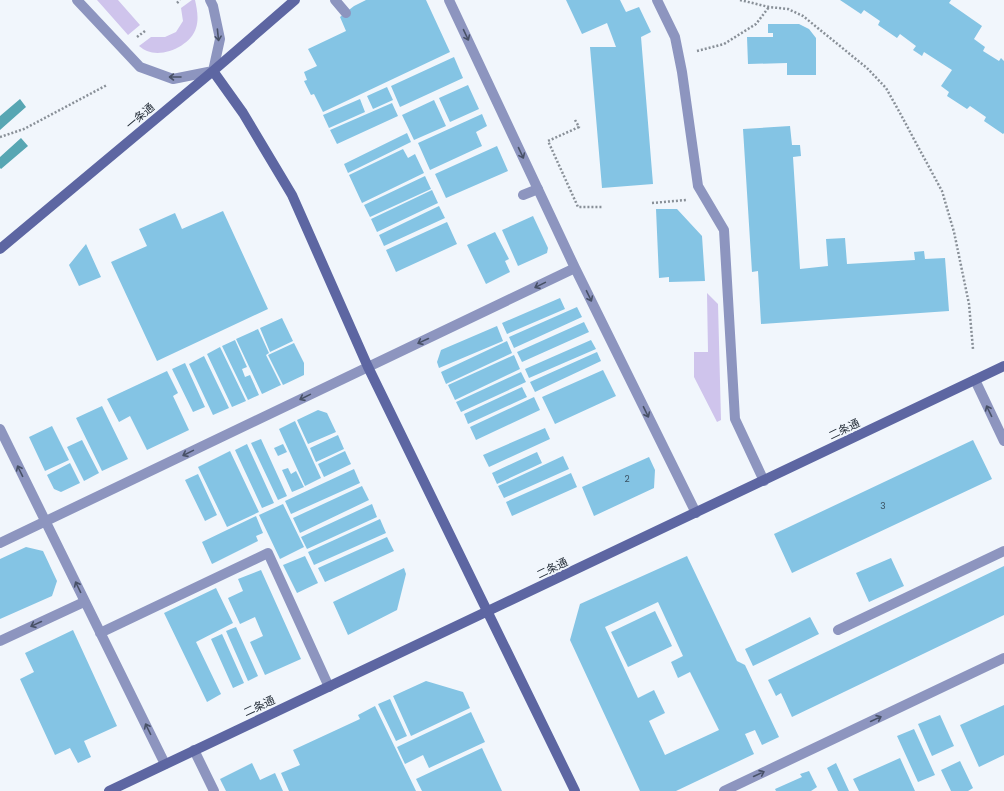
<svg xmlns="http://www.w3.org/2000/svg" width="1004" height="791" font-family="Poppins,'Noto Sans JP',sans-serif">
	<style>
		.green { fill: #cfc4ec }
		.water { fill: #57a6b3 }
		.building { fill: #84c4e4; fill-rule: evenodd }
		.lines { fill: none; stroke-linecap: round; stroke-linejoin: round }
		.path { stroke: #899098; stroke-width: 2.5; stroke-dasharray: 2 2; stroke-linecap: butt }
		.lane { stroke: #8d95bf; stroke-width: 10 }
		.street { stroke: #8d95bf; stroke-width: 10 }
		.secondary { stroke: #5d66a2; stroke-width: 10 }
		.oneway { stroke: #485167 }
		.labels { text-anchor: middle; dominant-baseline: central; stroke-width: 4; stroke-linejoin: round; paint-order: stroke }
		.number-label { font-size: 9px; fill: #3b5262 }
		.street-label { font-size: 11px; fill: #232c37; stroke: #f1f6fc }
	</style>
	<rect width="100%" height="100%" fill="#f1f6fc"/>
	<path class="green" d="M97 0H118L140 25 128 35Z
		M192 0H195C197 9 199 19 196 28 191 45 164 58 147 51 144 50 142 48 139 46L151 37H165L176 32 183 21 181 8Z
		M707 293 718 304 721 420 717 422 694 377V352H708Z"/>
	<path class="water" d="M20 99 26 107 0 130V116Z
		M21 138 28 146 1 169 0 168V157Z"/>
	<path class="building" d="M366 0H426L450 52 323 112 314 94 311 95 304 81 307 80 304 72 317 66 308 49 346 31 340 17 354 6Z
		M566 0H620L626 12 639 7 651 32 641 37 653 184 602 188 590 47H616L607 23 582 34Z
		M840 0H951L949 3 982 26 974 39 985 47 983 51 999 61 1001 58 1004 61V133L1003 134 984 121 986 117 970 106 967 109 947 96 949 92 941 86 952 70 924 52 922 56 913 50 916 46 900 34 897 38 878 25 880 21 864 10 861 14Z
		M768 24H799L809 29 816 38V75H787V63L748 64 747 37H773V33H768Z
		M454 57 463 78 400 107 391 86Z
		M468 85 479 109 450 122 439 98Z
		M387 87 393 100 373 109 367 96Z
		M360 99 365 112 329 128 323 115Z
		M434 100 446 126 414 140 402 115Z
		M392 103 398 116 337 144 330 130Z
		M482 114 487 126 476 132 482 146 430 170 418 143Z
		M790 126 792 145H800L801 156 793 157 800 269 828 266 826 239 845 238 847 264 915 260 914 252 924 251 925 259 945 258 949 311 761 324 758 271 752 272 743 129Z
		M407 133 411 142 348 173 344 164Z
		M497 146 508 171 446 198 435 174Z
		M403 149 408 158 415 154 424 173 362 203 349 175Z
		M425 176 431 189 370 217 364 205Z
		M432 190 438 203 377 232 371 219Z
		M439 206 445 218 384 246 379 235Z
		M656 209H677L702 236 705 281 669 282V277L659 278Z
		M223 211 268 309 157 361 111 262 147 246 139 229 175 213 182 229Z
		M533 216 548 248 547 253 518 266 502 230Z
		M447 222 457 244 396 272 386 250Z
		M495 232 509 259 505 261 510 272 486 284 467 245Z
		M86 244 101 277 79 286 69 265Z
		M560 298 565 309 507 334 502 323Z
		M577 307 582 317 514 348 509 337Z
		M282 318 293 341 270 352 260 328Z
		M584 322 589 332 522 362 517 352Z
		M497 326 503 341 439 368 437 362 441 350Z
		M258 329 269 353 266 355 281 385 262 394 236 339Z
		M235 340 247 367 242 369 245 377 250 375 259 395 248 400 222 346Z
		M591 340 596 349 529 378 525 369Z
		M507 341 512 353 446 384 441 372Z
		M294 343 304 363V375L283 385 268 355Z
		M220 347 246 401 232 407 207 354Z
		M597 352 601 361 535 392 530 382Z
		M514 355 520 369 455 400 448 385Z
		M204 356 229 408 213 415 189 364Z
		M185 363 205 407 193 412 172 369Z
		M603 370 616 396 555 424 542 397Z
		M167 371 178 393 173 396 189 430 147 450 130 416 119 422 107 399Z
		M521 372 526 382 461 412 456 402Z
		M522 387 527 397 468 424 464 414Z
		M534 397 540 410 476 440 470 427Z
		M102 406 128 459 102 471 76 418Z
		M318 410 327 413 336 432 308 444 297 420Z
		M295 421 321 478 305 486 279 429Z
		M52 426 69 460 45 471 29 437Z
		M545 428 550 439 489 467 483 455Z
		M338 435 344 449 316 462 310 448Z
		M261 439 287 496 278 500 251 443Z
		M82 440 99 473 84 481 67 447Z
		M973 440 992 479 792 573 774 534Z
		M247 444 274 503 262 508 235 450Z
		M283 444 287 452 278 456 274 448Z
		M230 451 259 512 227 527 198 467Z
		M345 451 351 464 324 477 318 464Z
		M537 452 542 463 497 484 492 473Z
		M563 456 569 469 504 498 498 486Z
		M649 457 655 470 654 488 594 516 582 487Z
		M70 463 80 483 61 492 54 489 47 475Z
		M288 468 291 474 296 471 304 487 292 492 282 470Z
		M354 469 360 483 291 514 285 501Z
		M571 473 577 487 512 516 506 502Z
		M198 474 217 515 205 521 185 480Z
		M362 486 369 500 300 533 293 518Z
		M283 504 304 547 280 559 259 515Z
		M372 504 377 517 307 549 301 537Z
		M256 516 263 533 256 536 258 541 212 564 202 542Z
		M380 519 386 533 314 565 308 552Z
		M387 537 394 551 325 582 318 568Z
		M26 547 43 551 57 581 52 596 0 619V559Z
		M305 556 318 583 297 593 283 565Z
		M687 556 737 661 745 665 779 737 762 745 755 730 745 734 754 754 676 791H640L570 640 580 604ZM658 602 683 656 671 662 678 678 690 672 719 730 665 755 649 721 665 713 654 690 638 698 605 627Z
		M891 558 904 586 869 602 856 573Z
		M1004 566V615L792 717 781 693 776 696 768 680Z
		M404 568 406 574 397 610 348 635 333 602Z
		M261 570 301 659 265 675 250 642 263 636 255 617 240 624 228 598 243 591 238 579Z
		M216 588 233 623 196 642 221 694 207 702 164 613Z
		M655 611 672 646 628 667 611 632Z
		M810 617 819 634 753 666 745 649Z
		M236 627 258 676 248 681 226 631Z
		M73 630 117 726 84 741 91 757 78 763 70 748 55 755 20 679 34 672 25 653Z
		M222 634 244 683 233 688 211 639Z
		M426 681 463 692 470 708 411 736 393 696Z
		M390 699 407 736 396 741 378 704Z
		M1004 705V755L979 767 960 725Z
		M375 706 416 791H289L281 773 300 765 293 750 360 719 358 715Z
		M471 712 485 742 429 768 423 755 405 764 397 747Z
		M940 715 954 746 932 756 918 724Z
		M914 729 935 775 918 782 897 736Z
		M482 748 502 791H422L416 779Z
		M900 758 915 791H859L853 779Z
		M960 761 973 788 968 791H951L941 770Z
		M252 763 260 780 275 773 283 791H226L220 779Z
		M836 763 849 791H838L827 768Z
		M809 771 817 787 811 791H776L775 789 802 777 800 774Z"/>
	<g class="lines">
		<path class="path" d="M740 0 769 7 788 9 803 16 867 68 886 88 900 113 916 143 942 191 954 232 969 304 973 349
			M177 3 180 0
			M137 37 145 31
			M697 51 724 44 756 24 769 7
			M575 120 579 127 548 141 578 207H602
			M0 137 24 129 107 85
			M652 203 686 200"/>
		<path class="lane" d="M335 0 346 13
			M657 0 675 37 682 72 698 186 724 230 735 419 764 481
			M523 195 538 189
			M838 630 1004 551"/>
		<path class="street" d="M77 0 140 67 173 79 213 71 220 39 213 6 210 0
			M449 0 575 268 696 513
			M975 380 1004 441
			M0 429 165 764
			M0 543 575 268
			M100 633 268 553 329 687
			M0 641 84 602
			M194 750 214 791
			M724 791 1004 658"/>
		<path class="secondary" d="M213 71 243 113 292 195 368 367 575 791
			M0 249 213 71 295 0
			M109 791 1004 366"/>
	</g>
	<defs><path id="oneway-shaft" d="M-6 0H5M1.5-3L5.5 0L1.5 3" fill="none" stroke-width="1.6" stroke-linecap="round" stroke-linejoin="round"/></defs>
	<g class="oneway">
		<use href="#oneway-shaft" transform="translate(218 35) rotate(84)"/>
		<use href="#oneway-shaft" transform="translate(466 35) rotate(65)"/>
		<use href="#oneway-shaft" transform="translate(175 77) rotate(180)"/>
		<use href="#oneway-shaft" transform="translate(521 153) rotate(65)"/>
		<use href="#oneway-shaft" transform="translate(540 285) rotate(154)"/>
		<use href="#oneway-shaft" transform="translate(589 296) rotate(64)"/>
		<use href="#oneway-shaft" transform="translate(423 341) rotate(155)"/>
		<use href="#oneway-shaft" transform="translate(305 397) rotate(154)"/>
		<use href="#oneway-shaft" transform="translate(989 411) rotate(-116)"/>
		<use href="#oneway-shaft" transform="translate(646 412) rotate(64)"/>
		<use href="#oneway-shaft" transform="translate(188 453) rotate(154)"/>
		<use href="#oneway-shaft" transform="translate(20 471) rotate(-116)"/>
		<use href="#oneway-shaft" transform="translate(78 587) rotate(-116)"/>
		<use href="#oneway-shaft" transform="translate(36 624) rotate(155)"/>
		<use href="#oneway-shaft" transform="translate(876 719) rotate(-25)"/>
		<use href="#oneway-shaft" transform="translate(148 729) rotate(-116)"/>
		<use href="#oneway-shaft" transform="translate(759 774) rotate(-25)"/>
	</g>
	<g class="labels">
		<g class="number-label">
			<text x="627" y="479">2</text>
			<text x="883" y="506">3</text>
		</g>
		<g class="street-label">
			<text transform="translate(140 116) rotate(-40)">一条通</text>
			<text transform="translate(844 429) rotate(-26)">二条通</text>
			<text transform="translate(552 568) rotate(-26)">二条通</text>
			<text transform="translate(259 706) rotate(-25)">二条通</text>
		</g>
	</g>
</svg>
